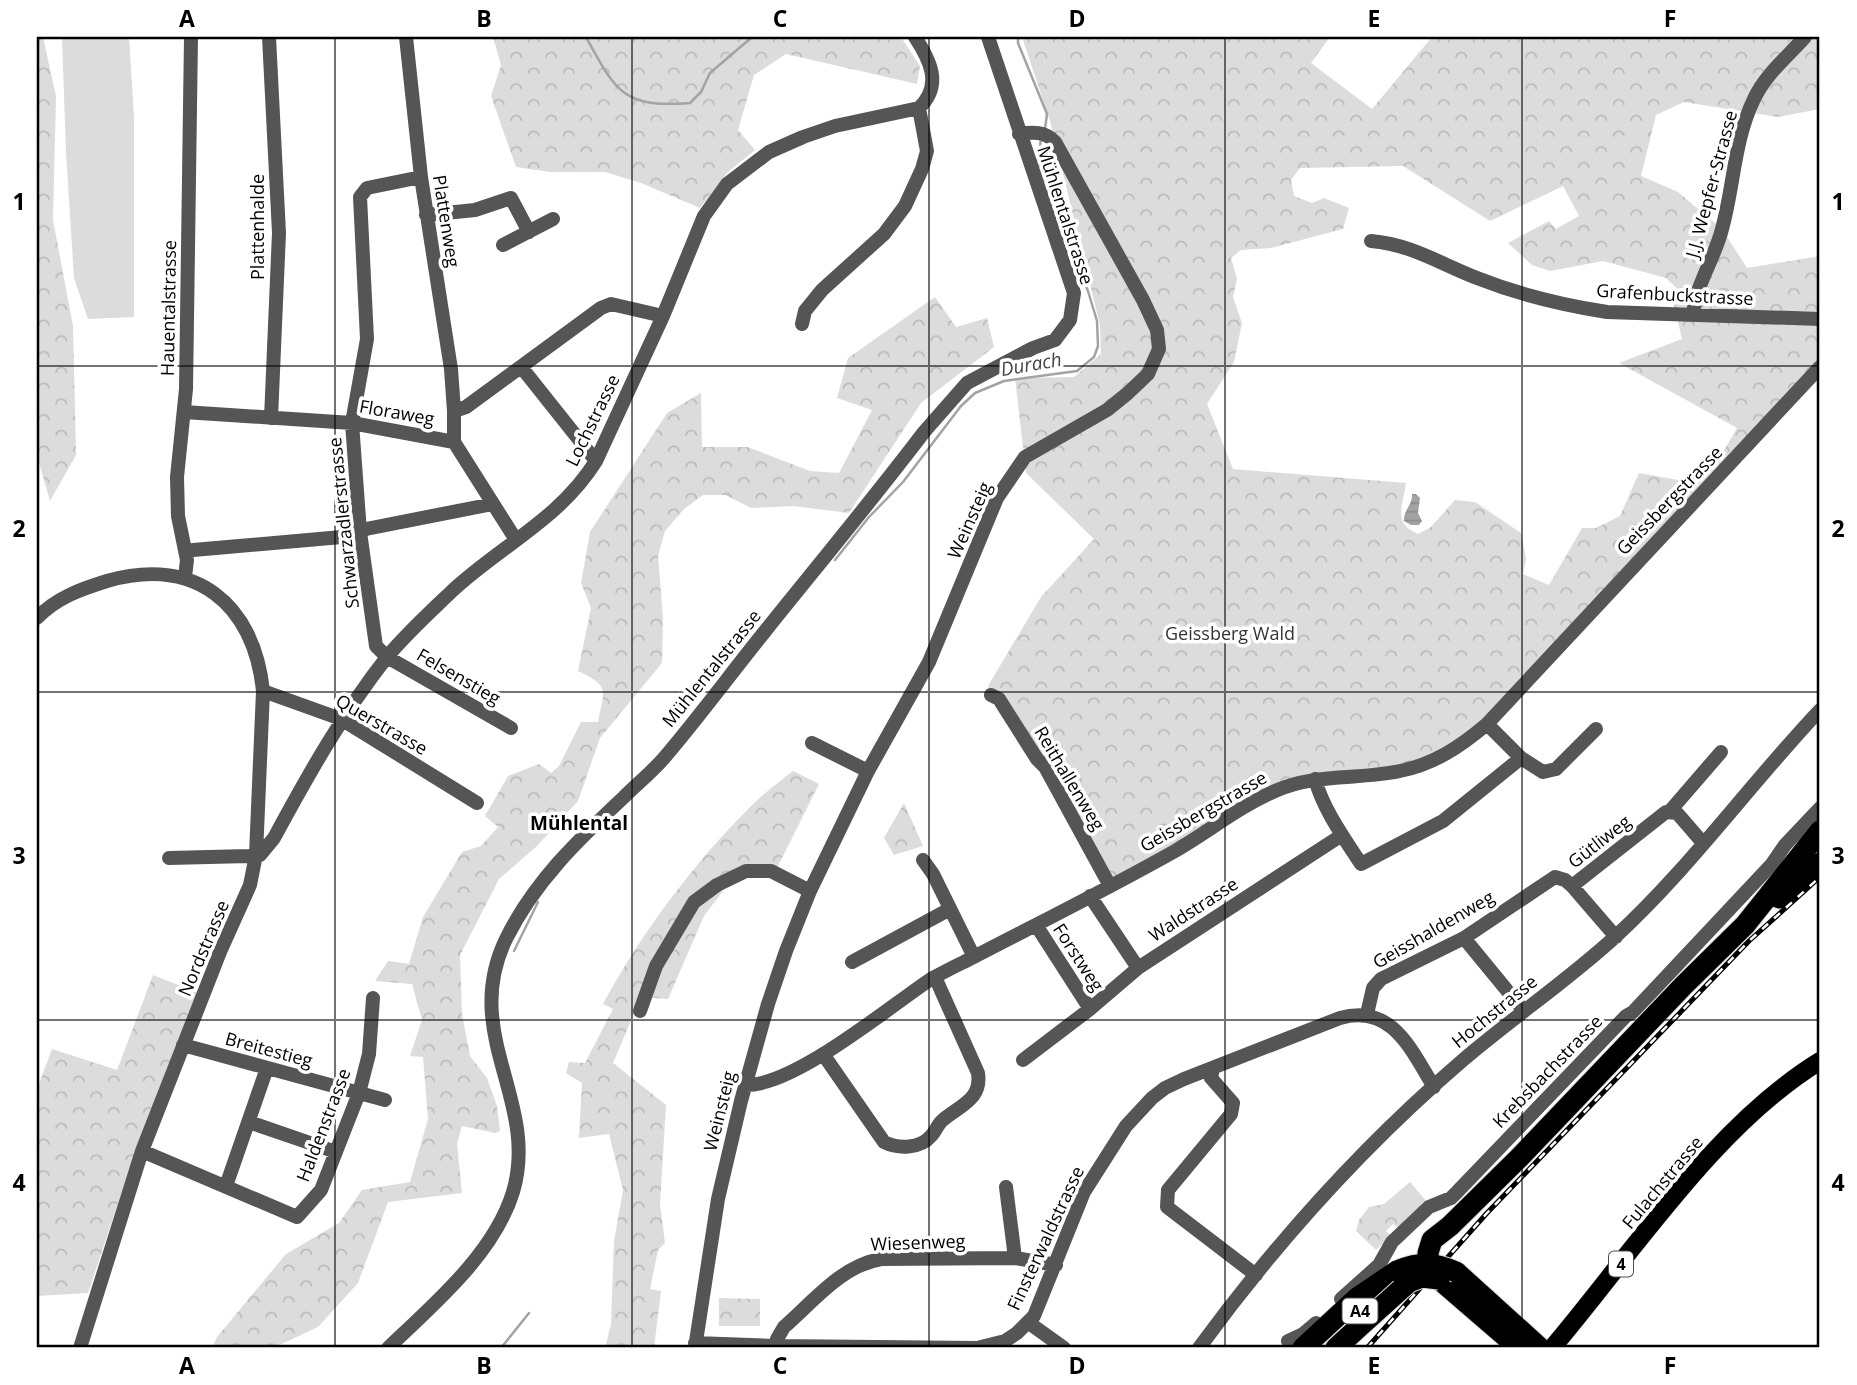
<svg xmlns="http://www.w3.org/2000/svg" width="1857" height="1385" font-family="'Open Sans',sans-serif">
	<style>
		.forest { fill: url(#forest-crowns); fill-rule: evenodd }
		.garden { fill: #dcdcdc }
		.water { fill: url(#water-rules) }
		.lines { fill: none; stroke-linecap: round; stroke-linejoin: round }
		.stream { stroke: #a3a3a3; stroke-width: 2.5 }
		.major-casing { stroke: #dbdbdb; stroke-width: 19 }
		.highway-casing { stroke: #dbdbdb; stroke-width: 23 }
		.minor { stroke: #555; stroke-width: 14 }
		.major { stroke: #000; stroke-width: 18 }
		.highway { stroke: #000; stroke-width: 21 }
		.rail-casing { stroke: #000; stroke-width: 5 }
		.rail { stroke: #fff; stroke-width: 2.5; stroke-dasharray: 8; stroke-linecap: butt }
		.highway-bridge-casing { stroke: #dbdbdb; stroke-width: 23; stroke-linecap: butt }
		.highway-bridge { stroke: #000; stroke-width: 21 }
		.grid { fill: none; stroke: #000; stroke-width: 2; stroke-opacity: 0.55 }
		.labels { text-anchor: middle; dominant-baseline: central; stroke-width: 7; stroke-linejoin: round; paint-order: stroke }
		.shield { fill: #fff; stroke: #4c4c4c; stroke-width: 2 }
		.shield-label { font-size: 16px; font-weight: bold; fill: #000 }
		.street-label { font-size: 18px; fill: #000; stroke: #fff }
		.park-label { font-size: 18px; fill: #333; stroke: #fff }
		.water-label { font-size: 19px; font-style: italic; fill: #444; stroke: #fff }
		.neighbourhood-label { font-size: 19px; font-weight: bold; fill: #000; stroke: #fff }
		.neatline { fill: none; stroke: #000; stroke-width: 2.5 }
		.grid-label { font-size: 23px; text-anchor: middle; font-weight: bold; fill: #000 }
	</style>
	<defs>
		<pattern id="forest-crowns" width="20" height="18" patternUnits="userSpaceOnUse" patternTransform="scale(1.75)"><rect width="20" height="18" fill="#dcdcdc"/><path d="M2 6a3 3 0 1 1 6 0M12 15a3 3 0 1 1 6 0" fill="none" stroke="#bbb"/></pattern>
		<pattern id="water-rules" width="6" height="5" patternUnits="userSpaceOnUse" patternTransform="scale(1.75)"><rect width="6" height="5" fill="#a3a3a3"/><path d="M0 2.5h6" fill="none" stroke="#8b8b8b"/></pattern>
	</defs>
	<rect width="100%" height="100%" fill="#fff"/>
	<path class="forest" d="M37 37H43L56 96 53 220 73 326 76 455 50 501 37 456Z
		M493 37H901L920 66 917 84 786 54 754 75 738 130 755 150 728 172 700 208 641 183 605 172H550L516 167 491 96 501 65Z
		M1022 37H1330L1311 63 1372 109 1432 37H1820V109L1778 117 1684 102 1656 115 1641 176 1678 192 1722 229 1747 268 1820 256V367L1487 724 1433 762 1292 784 1110 886 1045 767 991 695 988 686 1041 597 1094 539 1026 473 1015 378 1074 377 1101 354 1100 325 1050 121ZM1403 166 1490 221 1563 186 1579 216 1556 229 1549 221 1508 243 1532 265 1550 271 1603 261 1666 278 1683 294 1674 305 1682 339 1619 363 1737 428 1723 452 1678 480 1639 473 1620 516 1596 528H1582L1549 585 1523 574 1526 558 1521 533 1475 502 1455 500 1431 527 1418 534C1392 523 1403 506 1406 483L1233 469 1207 404 1234 362 1242 323 1233 297 1237 279 1231 258 1241 250 1271 248 1343 229 1349 208 1324 198 1312 203 1294 196 1291 180 1300 168Z
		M935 297 956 327 987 318 994 347 921 403 849 513 794 506 751 508 725 495H703L684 509 665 531 658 556 663 619 662 663 600 738 578 801 537 846 499 879 460 955 462 1014 470 1056 487 1078 497 1106 500 1131 495 1133 462 1126 457 1144 462 1193 388 1202 358 1283 318 1327 273 1348H212L217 1337 286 1254 339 1223 362 1190 410 1182 428 1119 423 1057 410 1056 422 1020 412 984 375 981 388 961 409 964 423 917 462 852 481 846 498 827 485 816 508 776 539 764 551 773 559 766 581 722H598C604 689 611 687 578 671L591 608 581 583 590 532 667 413 701 393 702 447H748L810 471 839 473 872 410 837 398 848 358Z
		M793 771 819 784 777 868 741 867 704 916 668 999 641 997 613 1063 666 1105 660 1204 665 1243 658 1250 650 1289 661 1291 654 1348H605L611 1325 614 1241 623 1190 609 1134 579 1138 582 1083 566 1073 569 1062 585 1063 613 1009 603 1004C642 932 693 864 752 805 764 793 779 782 793 771Z
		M904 803 923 846 894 855 884 838Z
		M153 975 198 993 138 1143 88 1293 37 1296V1089L52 1049 117 1070Z
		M1410 1182 1427 1202 1399 1228 1393 1224 1386 1231 1391 1236 1376 1250 1356 1231 1359 1220 1369 1207 1384 1204Z
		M719 1298 760 1299V1326H719Z"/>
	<path class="garden" d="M62 37H129L134 117V317L88 319 74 278 66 152Z
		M1409 1185 1425 1203 1404 1222 1387 1204Z"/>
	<path class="water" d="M1412 494H1416L1420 498 1418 513 1422 521 1419 525H1411L1404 521C1403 511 1413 504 1412 494Z"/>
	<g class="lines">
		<path class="stream" d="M586 37C616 92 623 108 690 103L701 92 710 73 752 37
			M1018 37V43L1047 114 1045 129
			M835 560 869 517 903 482 961 406 975 393 1004 381 1077 371 1094 357 1098 346 1097 321 1088 291 1065 239 1038 160 1041 139
			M514 951 538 902
			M501 1348 529 1313"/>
		<g class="major-casing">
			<path id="major" d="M1552 1348C1632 1254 1714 1126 1820 1061"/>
		</g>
		<g class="highway-casing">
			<path id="highway" d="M1779 898 1820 863
				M1745 925 1820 831
				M1456 1272 1540 1348
				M1439 1279 1519 1348
				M1303 1348 1357 1298 1397 1271
				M1336 1348 1359 1327"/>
		</g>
		<path class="minor" d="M269 37 279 233 271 418
			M406 37 421 177 451 369 454 411
			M421 177 367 188 360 197 367 339 352 423 360 532 376 646 387 657 511 728
			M426 215 475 210 511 198 529 232
			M1371 241C1410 244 1441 264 1477 278 1520 295 1562 305 1607 312L1820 319
			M503 245 553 219
			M1693 315C1695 286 1715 258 1722 229 1734 186 1734 140 1754 99 1765 75 1788 56 1805 37
			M802 324 805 311 822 290 884 234 905 206 922 169 927 151 919 108
			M522 368 596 461
			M184 412 352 423 454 442V411L466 407 601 308 611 304 663 316
			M454 442 516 540
			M186 553 193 550 353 536 366 529 493 504
			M185 577 187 560 178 516 177 477 186 389 191 37
			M37 618C56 598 81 589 107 581 195 556 254 603 263 691L256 855 250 885 220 952 142 1151 80 1348
			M263 691 341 719 477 803
			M991 695 999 699 1037 759 1045 767 1110 886
			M1487 724 1521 758 1543 772 1556 769 1596 729
			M812 743 868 771
			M1315 779C1323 809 1344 838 1361 864L1443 821 1521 758
			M1670 811 1721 752
			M169 858 249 856 260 855 274 838C308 775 343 713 387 657 406 634 429 613 451 592 500 546 559 520 596 461L663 316 704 216 727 184 769 152 803 137 835 126 919 108C943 85 930 60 915 37
			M923 860 933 874 974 957
			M1090 896 1138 968 1342 835
			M1036 925 1090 1009
			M1616 937 1572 886 1666 812 1677 813 1703 843
			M1464 938 1524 1011
			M852 962 950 909
			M640 1011 656 966 694 902 717 885 746 871H771L810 891
			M1367 1014 1373 988 1381 979 1464 938 1555 877 1565 880 1572 886
			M183 1045 385 1100
			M823 1054 884 1142C898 1149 920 1149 931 1136 936 1131 938 1123 944 1119 961 1105 982 1099 978 1073L935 977
			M1023 1060 1090 1009 1138 968
			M1213 1068 1211 1078 1233 1103 1231 1114 1168 1190 1167 1207 1256 1275
			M745 1085C793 1087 889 1007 931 979 942 973 953 967 964 962 1035 925 1106 890 1175 851 1208 832 1240 806 1275 791 1315 773 1358 780 1400 771 1434 764 1460 747 1487 724L1820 367
			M249 1122 336 1152
			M142 1151 297 1217 321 1190 359 1093 369 1054 373 998
			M226 1186 267 1068
			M1006 1187 1015 1258
			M1341 1299 1379 1265 1392 1242 1429 1207 1451 1198 1457 1192 1626 1016 1633 1012 1772 864 1785 845 1820 808
			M1029 1323 1064 1348
			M1288 1341 1303 1334 1316 1323
			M695 1343 776 1346 977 1348 1005 1341 1017 1333 1034 1316 1084 1192 1126 1126 1152 1098 1165 1088 1184 1079 1340 1018C1392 1003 1411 1050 1434 1087
			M776 1346 777 1339 784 1327C814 1301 841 1266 881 1259L1015 1258 1056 1265
			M388 1348C433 1305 494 1254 513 1192 540 1101 460 1034 506 939 534 882 578 840 624 797 637 784 652 772 664 758 699 717 732 672 766 630 819 564 873 499 924 432L967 383 1033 348 1055 340 1070 320 1074 293 988 37
			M695 1348 718 1199 741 1101 768 1004 786 951 810 891 868 771 929 662 997 498 1025 457 1107 410 1128 393 1148 374 1159 349 1157 330 1143 300 1055 142C1045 131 1033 132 1019 134
			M1199 1348C1275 1244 1364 1145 1463 1060 1512 1018 1567 981 1615 937 1690 868 1750 784 1820 710"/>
		<use href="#major" class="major"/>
		<use href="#highway" class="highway"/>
		<g class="rail-casing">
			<path id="rail" d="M1367 1348 1487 1213 1749 941 1820 877"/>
		</g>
		<use href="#rail" class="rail"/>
		<g class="highway-bridge-casing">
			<path id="highway-bridge" d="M1397 1271C1419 1262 1434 1262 1456 1272
				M1439 1279 1429 1264 1428 1253 1432 1240 1450 1226 1519 1158 1683 986 1745 925
				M1359 1327 1409 1282 1422 1277 1439 1279"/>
		</g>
		<use href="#highway-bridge" class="highway-bridge"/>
	</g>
	<path class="grid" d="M335 37V1348M632 37V1348M929 37V1348M1225 37V1348M1522 37V1348M37 366H1820M37 692H1820M37 1020H1820"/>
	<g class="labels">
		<g class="shield">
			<rect x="1609" y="1251.5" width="24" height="25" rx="5"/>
			<rect x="1342.5" y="1298.5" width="35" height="25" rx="5"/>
		</g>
		<g class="shield-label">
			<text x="1621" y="1264">4</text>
			<text x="1360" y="1311">A4</text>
		</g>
		<g class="street-label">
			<text transform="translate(1711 184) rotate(-75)">J.J. Wepfer-Strasse</text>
			<text transform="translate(1066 215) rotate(72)">Mühlentalstrasse</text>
			<text transform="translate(447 221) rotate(81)">Plattenweg</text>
			<text transform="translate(257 227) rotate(-90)">Plattenhalde</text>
			<text transform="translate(1675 294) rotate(3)">Grafenbuckstrasse</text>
			<text transform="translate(168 308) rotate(-89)">Hauentalstrasse</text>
			<text transform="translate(397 412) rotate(10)">Floraweg</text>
			<text transform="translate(592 420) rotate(-64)">Lochstrasse</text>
			<text transform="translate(1669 500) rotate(-46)">Geissbergstrasse</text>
			<text transform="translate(969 520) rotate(-66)">Weinsteig</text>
			<text transform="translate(343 523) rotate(-96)">Schwarzadlerstrasse</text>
			<text transform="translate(711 668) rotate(-51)">Mühlentalstrasse</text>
			<text transform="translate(459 676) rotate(30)">Felsenstieg</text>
			<text transform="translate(382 724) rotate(30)">Querstrasse</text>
			<text transform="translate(1070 778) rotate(59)">Reithallenweg</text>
			<text transform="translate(1203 811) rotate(-30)">Geissbergstrasse</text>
			<text transform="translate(1599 841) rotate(-38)">Gütliweg</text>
			<text transform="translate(1193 909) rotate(-33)">Waldstrasse</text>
			<text transform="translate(1433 929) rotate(-30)">Geisshaldenweg</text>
			<text transform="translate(203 948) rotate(-67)">Nordstrasse</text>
			<text transform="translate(1079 957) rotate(57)">Forstweg</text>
			<text transform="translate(1494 1011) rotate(-39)">Hochstrasse</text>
			<text transform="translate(269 1049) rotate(15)">Breitestieg</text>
			<text transform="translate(1547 1071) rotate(-46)">Krebsbachstrasse</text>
			<text transform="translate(719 1111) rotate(-76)">Weinsteig</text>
			<text transform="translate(323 1125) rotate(-69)">Haldenstrasse</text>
			<text transform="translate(1662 1182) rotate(-50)">Fulachstrasse</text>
			<text transform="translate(1045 1238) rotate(-65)">Finsterwaldstrasse</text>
			<text transform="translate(918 1242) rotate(-2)">Wiesenweg</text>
		</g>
		<g class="park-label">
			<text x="1230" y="633">Geissberg Wald</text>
		</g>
		<g class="water-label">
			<text transform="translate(1031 364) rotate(-10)">Durach</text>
		</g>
		<g class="neighbourhood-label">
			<text x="579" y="823">Mühlental</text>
		</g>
	</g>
	<rect width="1857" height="1385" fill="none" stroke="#ffffff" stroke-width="77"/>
	<rect x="38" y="38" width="1780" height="1308" class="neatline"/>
	<g class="grid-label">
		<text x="187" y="27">A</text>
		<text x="484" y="27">B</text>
		<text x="780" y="27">C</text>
		<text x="1077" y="27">D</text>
		<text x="1374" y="27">E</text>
		<text x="1670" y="27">F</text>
		<text x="19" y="210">1</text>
		<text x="1838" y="210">1</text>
		<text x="19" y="537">2</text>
		<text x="1838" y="537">2</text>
		<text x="19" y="864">3</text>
		<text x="1838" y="864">3</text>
		<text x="19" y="1191">4</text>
		<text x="1838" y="1191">4</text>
		<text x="187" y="1374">A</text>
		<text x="484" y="1374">B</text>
		<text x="780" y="1374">C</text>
		<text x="1077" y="1374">D</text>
		<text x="1374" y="1374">E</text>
		<text x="1670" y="1374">F</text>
	</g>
</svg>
